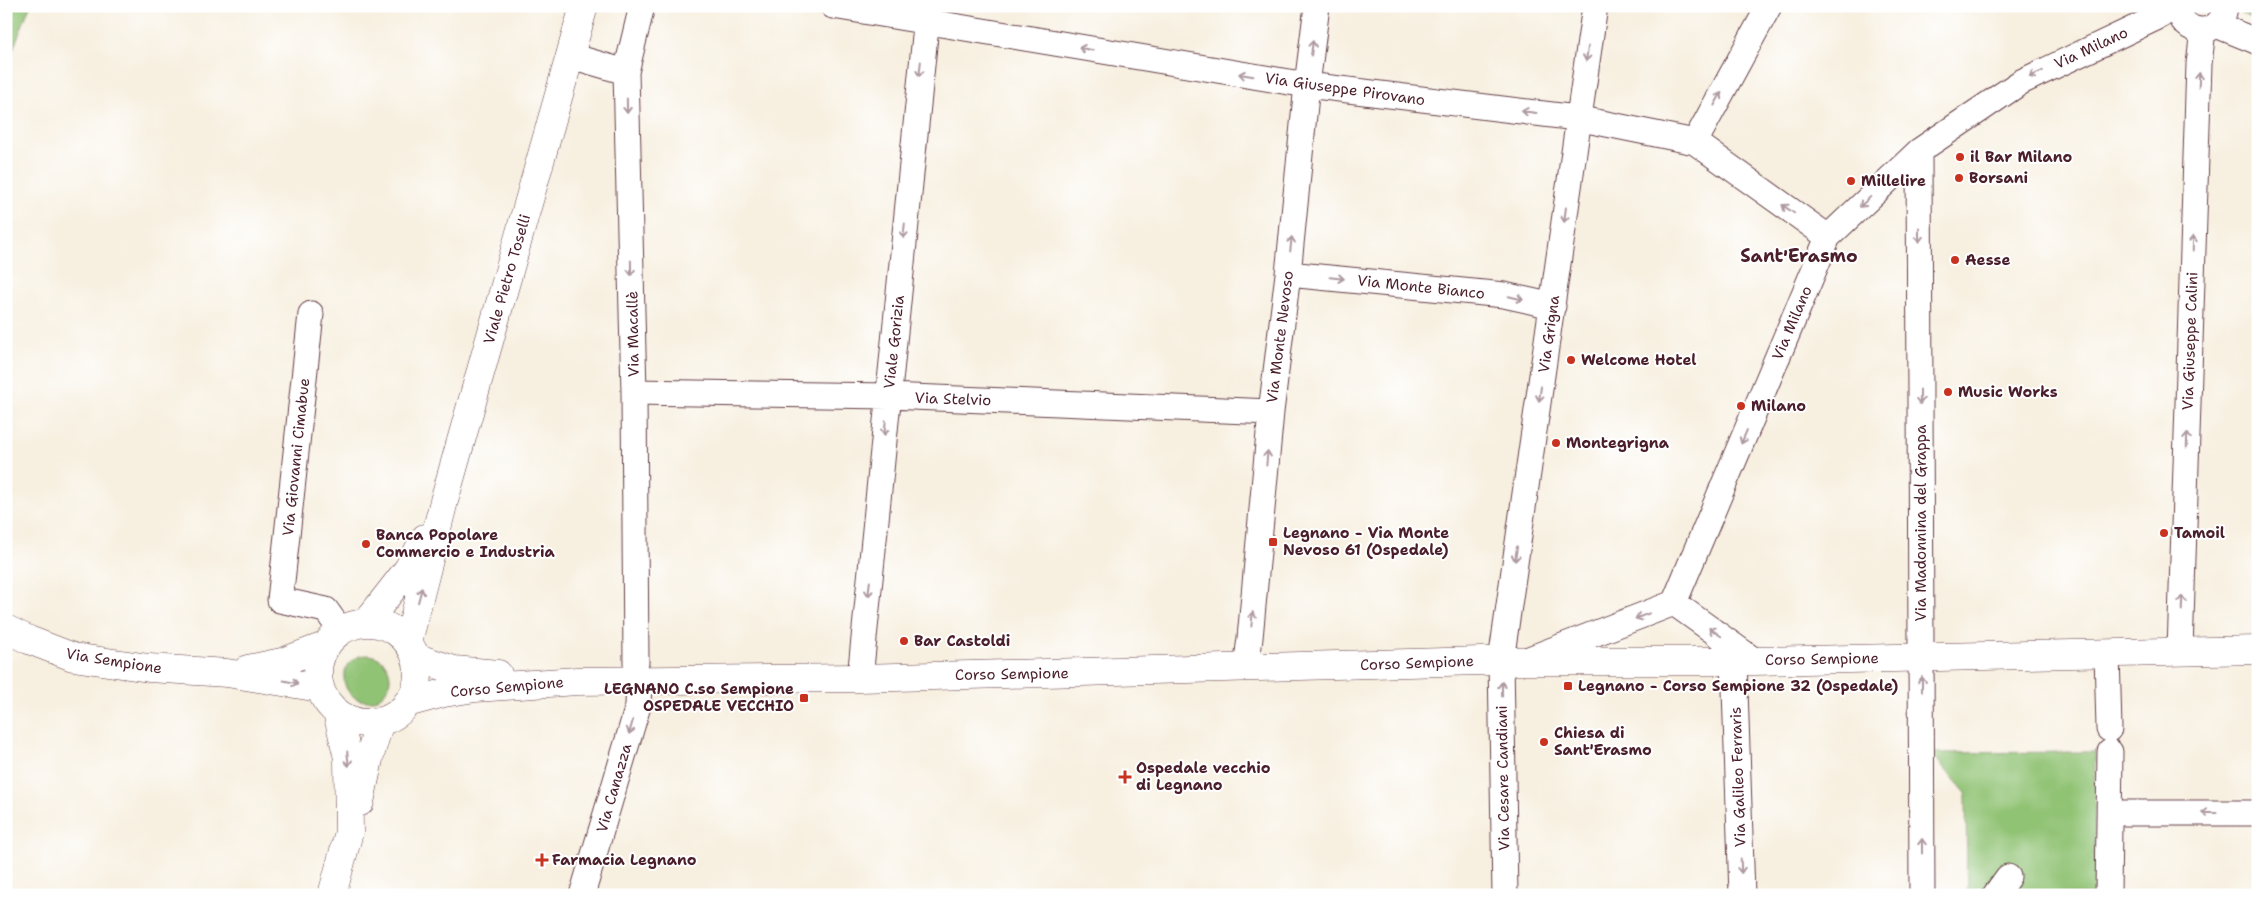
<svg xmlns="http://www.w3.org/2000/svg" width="2264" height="901" font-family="'Shantell Sans',sans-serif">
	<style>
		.green { fill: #91c374; stroke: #6e7150 }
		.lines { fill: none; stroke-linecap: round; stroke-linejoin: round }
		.minor-casing { stroke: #643e46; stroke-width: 27 }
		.major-casing { stroke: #643e46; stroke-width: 29 }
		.minor { stroke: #fff; stroke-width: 25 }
		.major { stroke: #fff; stroke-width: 28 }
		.oneway { stroke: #ae9aa0 }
		.poi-dot { fill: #c8321e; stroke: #fff; stroke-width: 2 }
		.labels { text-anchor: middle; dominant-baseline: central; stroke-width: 4; stroke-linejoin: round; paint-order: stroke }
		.street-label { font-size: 15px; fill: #4a1f2b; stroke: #fff }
		.poi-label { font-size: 15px; font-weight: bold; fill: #4a1f2b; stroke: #fff; text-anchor: start }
		.quarter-label { font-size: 18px; font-weight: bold; fill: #4a1f2b; stroke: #fff }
	</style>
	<rect width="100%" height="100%" fill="#fff"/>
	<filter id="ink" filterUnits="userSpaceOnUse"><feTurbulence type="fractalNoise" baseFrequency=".02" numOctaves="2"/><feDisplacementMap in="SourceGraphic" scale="10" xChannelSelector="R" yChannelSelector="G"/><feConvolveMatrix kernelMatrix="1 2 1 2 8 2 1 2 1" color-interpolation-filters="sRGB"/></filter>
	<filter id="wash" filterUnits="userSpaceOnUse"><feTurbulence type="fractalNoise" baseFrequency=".0096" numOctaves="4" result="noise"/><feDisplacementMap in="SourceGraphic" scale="20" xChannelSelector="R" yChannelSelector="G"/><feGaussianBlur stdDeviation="1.12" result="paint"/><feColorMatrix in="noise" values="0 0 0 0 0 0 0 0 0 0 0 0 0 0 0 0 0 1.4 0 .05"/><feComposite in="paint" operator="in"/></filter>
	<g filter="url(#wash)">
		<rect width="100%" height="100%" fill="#f7efdf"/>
		<path class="green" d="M6 6H30L6 67Z
			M2237 6H2258V20L2241 14Z
			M344 678a23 23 0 1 1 46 0a23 23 0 1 1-46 0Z
			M2095 752 2094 895H1967L1966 793 1931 753Z"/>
	</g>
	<g filter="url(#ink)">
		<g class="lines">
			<g class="minor-casing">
				<path id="minor" d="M833 6 1307 85 1577 118 1695 142 1828 237
					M2179 6C2179 37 2223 39 2225 6
					M2216 25 2258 42
					M571 56 626 72
					M1695 142 1769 6
					M1919 151 1922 895
					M1288 274 1504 295 1553 306
					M311 314 280 600 326 610 341 631
					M634 392 889 396 1271 412
					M1674 603 1755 661
					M2180 651 2199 64 2203 30
					M2107 653 2109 729
					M1529 659 1674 603 1828 237 1919 151 2021 82 2160 16 2174 6
					M1734 660 1742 895
					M636 663 634 392 626 72 642 6
					M1246 668 1250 638 1271 412 1288 274 1307 85 1317 6
					M860 678 928 6
					M2110 813H2258
					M582 895 638 706 639 679
					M1505 895 1501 661 1595 6
					M1995 895 2008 877
					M2108 895 2110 752"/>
			</g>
			<g class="major-casing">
				<path id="major" d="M366 623 408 569 425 538
					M318 673a50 50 0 1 1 100 0a50 50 0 1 1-100 0Z
					M6 629 29 640 73 657 149 668 227 673 320 688
					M408 642 444 501 584 6
					M415 657 454 670 498 674
					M248 669 282 662 327 645
					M407 703 444 693 475 688 577 681 860 678 1481 661H1755L2258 650
					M360 802 369 759 380 721
					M332 895 349 832 348 758 337 712"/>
			</g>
			<use href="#minor" class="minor"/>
			<use href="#major" class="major"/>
		</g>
		<defs><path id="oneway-shaft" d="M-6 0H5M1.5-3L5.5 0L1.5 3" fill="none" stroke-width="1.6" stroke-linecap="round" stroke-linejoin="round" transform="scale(1.25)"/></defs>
		<g class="oneway">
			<use href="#oneway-shaft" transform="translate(1312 48) rotate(-83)"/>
			<use href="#oneway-shaft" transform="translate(1086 49) rotate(-171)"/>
			<use href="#oneway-shaft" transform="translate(1587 54) rotate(99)"/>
			<use href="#oneway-shaft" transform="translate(920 69) rotate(96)"/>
			<use href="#oneway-shaft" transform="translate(2036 74) rotate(155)"/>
			<use href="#oneway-shaft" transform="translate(1246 75) rotate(-171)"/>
			<use href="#oneway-shaft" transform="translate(2199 80) rotate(-88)"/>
			<use href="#oneway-shaft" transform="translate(1718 99) rotate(-61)"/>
			<use href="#oneway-shaft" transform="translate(627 106) rotate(89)"/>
			<use href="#oneway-shaft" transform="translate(1529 112) rotate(-173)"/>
			<use href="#oneway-shaft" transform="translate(1865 202) rotate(137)"/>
			<use href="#oneway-shaft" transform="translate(1788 209) rotate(-145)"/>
			<use href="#oneway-shaft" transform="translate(1565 215) rotate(97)"/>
			<use href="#oneway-shaft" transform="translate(904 231) rotate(96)"/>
			<use href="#oneway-shaft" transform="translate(1919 235) rotate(90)"/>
			<use href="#oneway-shaft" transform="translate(2193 243) rotate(-88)"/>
			<use href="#oneway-shaft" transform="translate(1291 244) rotate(-84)"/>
			<use href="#oneway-shaft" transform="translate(631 268) rotate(89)"/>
			<use href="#oneway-shaft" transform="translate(1337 278) rotate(6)"/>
			<use href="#oneway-shaft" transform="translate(1516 298) rotate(13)"/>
			<use href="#oneway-shaft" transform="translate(1540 394) rotate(98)"/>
			<use href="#oneway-shaft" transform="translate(1920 397) rotate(90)"/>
			<use href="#oneway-shaft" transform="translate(885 428) rotate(96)"/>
			<use href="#oneway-shaft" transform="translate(1744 437) rotate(113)"/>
			<use href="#oneway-shaft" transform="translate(2187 440) rotate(-88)"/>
			<use href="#oneway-shaft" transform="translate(1267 458) rotate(-85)"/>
			<use href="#oneway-shaft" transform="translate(1516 554) rotate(98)"/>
			<use href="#oneway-shaft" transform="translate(869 589) rotate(96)"/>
			<use href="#oneway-shaft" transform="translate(420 595) rotate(-75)"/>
			<use href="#oneway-shaft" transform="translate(2182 603) rotate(-88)"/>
			<use href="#oneway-shaft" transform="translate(1642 616) rotate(159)"/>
			<use href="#oneway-shaft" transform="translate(1252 619) rotate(-85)"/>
			<use href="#oneway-shaft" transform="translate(1715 632) rotate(-145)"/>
			<use href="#oneway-shaft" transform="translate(291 682) rotate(11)"/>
			<use href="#oneway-shaft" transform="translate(1922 684) rotate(-90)"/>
			<use href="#oneway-shaft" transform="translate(1502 689) rotate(-91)"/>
			<use href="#oneway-shaft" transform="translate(631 727) rotate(106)"/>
			<use href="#oneway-shaft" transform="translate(348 759) rotate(84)"/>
			<use href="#oneway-shaft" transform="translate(2209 813) rotate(180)"/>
			<use href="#oneway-shaft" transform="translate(1922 846) rotate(-90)"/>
			<use href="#oneway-shaft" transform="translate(1741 866) rotate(88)"/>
		</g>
	</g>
	<g class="poi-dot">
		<circle cx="1960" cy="157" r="5"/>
		<circle cx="1959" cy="178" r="5"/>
		<circle cx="1851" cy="181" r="5"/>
		<circle cx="1955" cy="260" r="5"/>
		<circle cx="1571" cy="360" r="5"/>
		<circle cx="1948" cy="392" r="5"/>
		<circle cx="1741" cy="406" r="5"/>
		<circle cx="1556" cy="443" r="5"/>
		<circle cx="2164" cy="533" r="5"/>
		<rect x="1268" y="537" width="10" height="10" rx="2.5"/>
		<circle cx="366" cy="544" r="5"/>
		<circle cx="904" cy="641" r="5"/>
		<rect x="1563" y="681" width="10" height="10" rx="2.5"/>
		<rect x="799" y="693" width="10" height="10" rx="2.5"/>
		<circle cx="1544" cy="742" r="5"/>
		<path d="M1122.5 769.5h5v5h5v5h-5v5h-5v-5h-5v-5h5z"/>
		<path d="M539.5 852.5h5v5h5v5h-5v5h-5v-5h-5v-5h5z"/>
	</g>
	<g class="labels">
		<g class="street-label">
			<text transform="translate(2091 48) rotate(-25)">Via Milano</text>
			<text transform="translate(1345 89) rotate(8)">Via Giuseppe Pirovano</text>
			<text transform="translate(507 279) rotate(-74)">Viale Pietro Toselli</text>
			<text transform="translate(1421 287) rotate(6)">Via Monte Bianco</text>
			<text transform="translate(1792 323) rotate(-67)">Via Milano</text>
			<text transform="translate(633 334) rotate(-91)">Via Macallè</text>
			<text transform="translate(1549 334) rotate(-82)">Via Grigna</text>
			<text transform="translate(1280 337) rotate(-83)">Via Monte Nevoso</text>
			<text transform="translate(2190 341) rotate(-88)">Via Giuseppe Calini</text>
			<text transform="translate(894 342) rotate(-84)">Viale Gorizia</text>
			<text transform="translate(953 399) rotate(2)">Via Stelvio</text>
			<text transform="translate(296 457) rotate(-84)">Via Giovanni Cimabue</text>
			<text transform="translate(1921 523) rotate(-90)">Via Madonnina del Grappa</text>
			<text transform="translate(1822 659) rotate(-1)">Corso Sempione</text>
			<text transform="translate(114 661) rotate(9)">Via Sempione</text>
			<text transform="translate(1417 663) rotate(-2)">Corso Sempione</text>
			<text transform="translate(1012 674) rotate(-1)">Corso Sempione</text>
			<text transform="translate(507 687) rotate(-5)">Corso Sempione</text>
			<text transform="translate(1738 777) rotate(-92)">Via Galileo Ferraris</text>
			<text transform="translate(1503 778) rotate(-91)">Via Cesare Candiani</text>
			<text transform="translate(614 788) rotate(-74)">Via Canazza</text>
		</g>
		<g class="poi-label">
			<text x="1970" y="157">il Bar Milano</text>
			<text x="1969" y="178">Borsani</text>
			<text x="1861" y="181">Millelire</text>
			<text x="1965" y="260">Aesse</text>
			<text x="1581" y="360">Welcome Hotel</text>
			<text x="1958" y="392">Music Works</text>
			<text x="1751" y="406">Milano</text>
			<text x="1566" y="443">Montegrigna</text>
			<text x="1283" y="533">Legnano - Via Monte<tspan x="1283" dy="17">Nevoso 61 (Ospedale)</tspan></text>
			<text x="2174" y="533">Tamoil</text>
			<text x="376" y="535">Banca Popolare<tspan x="376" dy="17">Commercio e Industria</tspan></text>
			<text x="914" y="641">Bar Castoldi</text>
			<text x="1578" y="686">Legnano - Corso Sempione 32 (Ospedale)</text>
			<text x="794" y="689" text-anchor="end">LEGNANO C.so Sempione<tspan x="794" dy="17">OSPEDALE VECCHIO</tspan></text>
			<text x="1554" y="733">Chiesa di<tspan x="1554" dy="17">Sant'Erasmo</tspan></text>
			<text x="1136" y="768">Ospedale vecchio<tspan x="1136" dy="17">di Legnano</tspan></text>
			<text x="552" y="860">Farmacia Legnano</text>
		</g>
		<g class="quarter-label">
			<text x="1799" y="256">Sant'Erasmo</text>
		</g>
	</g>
	<rect width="2264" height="901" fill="none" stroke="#fff" stroke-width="25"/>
</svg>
